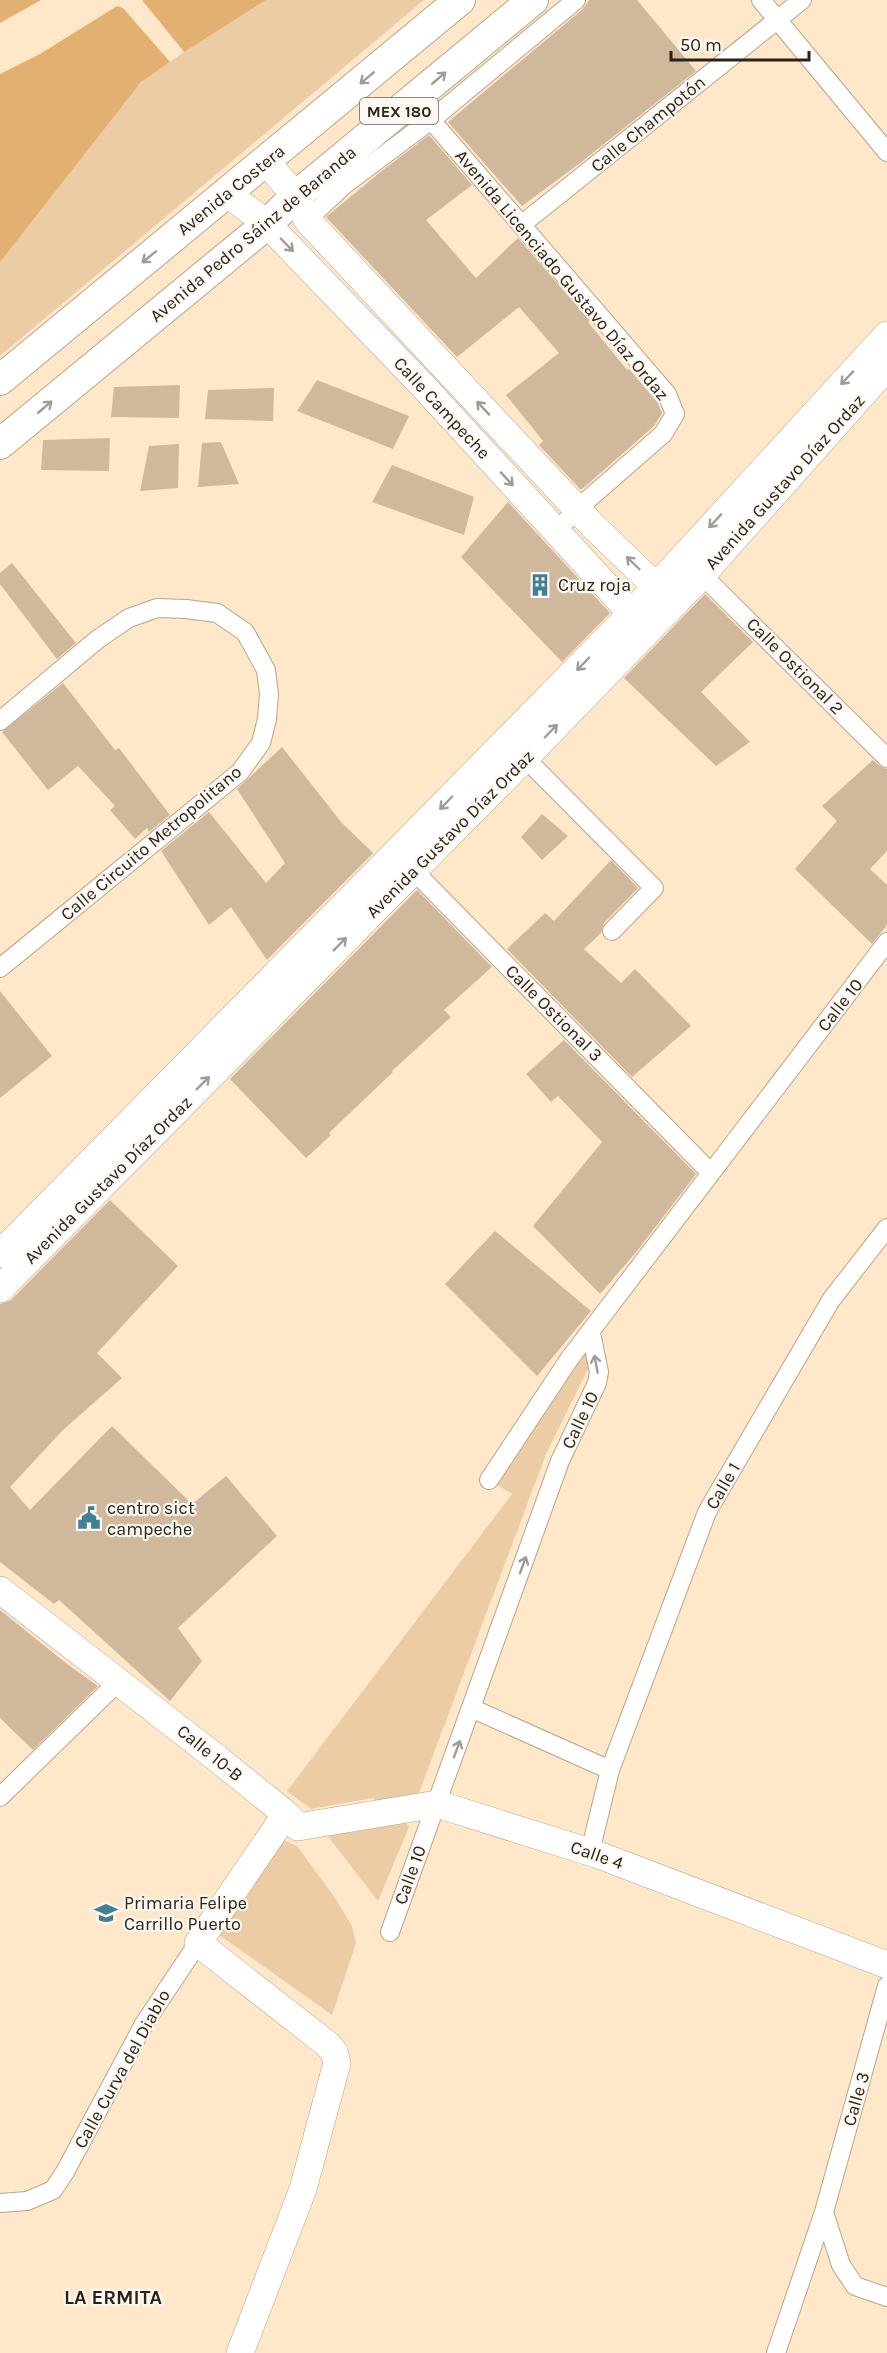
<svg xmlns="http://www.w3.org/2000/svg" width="887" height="2353" font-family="Karla,sans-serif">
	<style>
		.green { fill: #eccca4 }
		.water { fill: #e2b171 }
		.pier { fill: #ffe7ca }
		.building { fill: #cfb89c }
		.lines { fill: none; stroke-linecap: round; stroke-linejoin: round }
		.street-casing { stroke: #baa488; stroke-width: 20 }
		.secondary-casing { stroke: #baa488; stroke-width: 28 }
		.primary-casing { stroke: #baa488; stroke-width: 32 }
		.street { stroke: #fff; stroke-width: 18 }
		.secondary { stroke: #fff; stroke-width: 27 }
		.primary { stroke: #fff; stroke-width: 30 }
		.oneway { stroke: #9f9c97 }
		.labels { text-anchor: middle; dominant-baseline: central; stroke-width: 4.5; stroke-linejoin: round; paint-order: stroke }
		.shield { fill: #fdf8f2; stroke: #696259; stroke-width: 1.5 }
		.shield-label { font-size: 16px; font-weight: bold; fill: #2a2217 }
		.street-label { font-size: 18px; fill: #2a2217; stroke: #fdf8f2 }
		.poi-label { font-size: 18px; fill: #2a2217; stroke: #fdf8f2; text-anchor: start }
		.neighbourhood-label { font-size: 20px; font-weight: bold; fill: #2a2217; stroke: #fdf8f2 }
	</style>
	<rect width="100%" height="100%" fill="#ffe7ca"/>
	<path class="green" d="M0 0H424L0 356V236L162 60Z
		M584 1347 589 1367 546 1454 417 1798 382 1805 373 1798 311 1809 287 1791 512 1494 494 1483Z
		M403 1818 409 1827 378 1901 323 1830Z
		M283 1840 297 1846 335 1898 352 1926 356 1943 332 2015 218 1934Z"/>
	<path class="water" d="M0 0H266L184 52 141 82 0 262Z"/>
	<path class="pier" d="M41 0H142L184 52 170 62 123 8 117 6 40 54 0 74V23Z"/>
	<path class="building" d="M589 0H637L696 71 580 163 522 206 448 122 583 9Z
		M429 135 472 185 426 220 476 278 518 238 590 321 588 322 627 370 629 369 658 403 662 413 654 426 581 490 539 445 543 441 506 395 559 353 519 307 457 357 326 217 383 170Z
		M317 380 409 416 393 449 297 411Z
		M180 385 179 418 111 417 114 387Z
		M274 388 273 421 205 419 208 390Z
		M110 438 109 471 41 470 43 440Z
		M221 442 239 484 198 487 202 443Z
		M179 444 178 488 140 491 149 446Z
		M392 465 474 497 464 535 372 502Z
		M508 502 610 613 562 662 461 557Z
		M12 563 76 643 57 659 0 584V573Z
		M705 594 753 642 701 692 750 742 716 766 624 678Z
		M63 683 115 750 119 748 170 815 149 832 147 828 135 839 110 810 115 806 78 766 48 790 2 732Z
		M282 747 342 823 373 853 267 960 231 907 209 925 161 851 209 812 266 883 285 863 237 789Z
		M873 760 880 766 887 769V851L870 869 887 885V925L872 944 795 869 837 821 822 806Z
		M542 814 568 836 542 860 521 837Z
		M611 860 638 888 604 923 601 933 584 949 621 983 635 969 691 1026 632 1077 507 949 545 913 554 921Z
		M417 890 492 967 444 1010 451 1017 392 1071 393 1072 329 1133 331 1135 306 1158 230 1079Z
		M0 991 52 1056 0 1098Z
		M564 1040 696 1174 637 1251 600 1294 533 1226 602 1142 558 1096 551 1102 526 1074Z
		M110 1200 178 1266 97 1353 122 1378 63 1430 10 1487 30 1510 112 1426 192 1504 226 1476 277 1536 178 1628 202 1661 170 1701 59 1600 54 1604 0 1562V1304L11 1300Z
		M495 1231 591 1311 537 1376 445 1284Z
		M0 1610 67 1664 98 1686 33 1750 0 1718Z"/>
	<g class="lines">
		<g class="street-casing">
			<path id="street" d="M761 0 887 152
				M431 120 667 394 675 414 663 434 577 509 556 532
				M307 220 344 185 431 120 576 0
				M521 225 802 0
				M702 575 887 758
				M0 721 98 639 129 618 157 608 186 609 217 613 245 632 266 670 269 694 267 719 261 743 240 772 0 968
				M525 758 654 888 612 931
				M406 863 710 1172
				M489 1480 570 1358 887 942
				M471 1708 610 1770
				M0 1797 119 1681
				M590 1852 610 1770 707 1512 831 1300 887 1228
				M390 1932 560 1461 597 1383 599 1372 591 1333
				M0 2203 27 2201 53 2190 65 2172 144 2024 198 1943
				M824 2212 841 2265 855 2286 887 2297
				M776 2353 824 2212 887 1986"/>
		</g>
		<g class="secondary-casing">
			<path id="secondary" d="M266 162 296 196 307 220 594 527 669 599
				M227 193 267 224 423 386 644 627
				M0 1254 632 613 887 335
				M0 1289 525 758 702 575 887 367
				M0 1590 214 1756 286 1814 298 1827 437 1804 596 1854 887 1965
				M240 2353 303 2189 337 2063 334 2052 327 2044 198 1943 286 1814"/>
		</g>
		<g class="primary-casing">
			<path id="primary" d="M0 380 460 0
				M0 444 267 224 296 196 533 0"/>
		</g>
		<use href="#street" class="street"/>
		<use href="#secondary" class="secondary"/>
		<use href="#primary" class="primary"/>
	</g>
	<defs><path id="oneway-shaft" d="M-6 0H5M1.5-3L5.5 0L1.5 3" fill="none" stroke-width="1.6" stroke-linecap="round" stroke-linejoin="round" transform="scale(1.5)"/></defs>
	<g class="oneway">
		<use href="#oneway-shaft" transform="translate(367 78) rotate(140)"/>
		<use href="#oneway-shaft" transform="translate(439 78) rotate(-40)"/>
		<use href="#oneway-shaft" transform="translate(287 245) rotate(46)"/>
		<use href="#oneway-shaft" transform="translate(149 257) rotate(141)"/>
		<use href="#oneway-shaft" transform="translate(847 378) rotate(133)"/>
		<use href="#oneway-shaft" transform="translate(45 407) rotate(-40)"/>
		<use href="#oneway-shaft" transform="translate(483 408) rotate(-133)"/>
		<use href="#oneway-shaft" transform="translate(507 479) rotate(47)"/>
		<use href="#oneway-shaft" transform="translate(715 521) rotate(133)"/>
		<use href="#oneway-shaft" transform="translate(633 563) rotate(-136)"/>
		<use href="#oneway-shaft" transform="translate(583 664) rotate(134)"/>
		<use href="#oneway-shaft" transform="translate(551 731) rotate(-46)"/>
		<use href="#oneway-shaft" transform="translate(446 803) rotate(134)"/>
		<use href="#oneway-shaft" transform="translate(340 944) rotate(-45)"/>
		<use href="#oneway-shaft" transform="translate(203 1083) rotate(-45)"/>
		<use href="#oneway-shaft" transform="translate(596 1364) rotate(-101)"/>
		<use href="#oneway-shaft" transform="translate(523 1565) rotate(-70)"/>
		<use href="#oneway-shaft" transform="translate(457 1749) rotate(-70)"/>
	</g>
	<defs>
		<g id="building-bare" transform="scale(1.8)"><path d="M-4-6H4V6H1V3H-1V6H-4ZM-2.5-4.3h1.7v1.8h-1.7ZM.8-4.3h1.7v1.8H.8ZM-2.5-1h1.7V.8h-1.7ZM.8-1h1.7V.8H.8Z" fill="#417f95" stroke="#fdf8f2" stroke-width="2.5" paint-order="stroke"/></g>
		<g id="civic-bare" transform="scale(1.8)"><path d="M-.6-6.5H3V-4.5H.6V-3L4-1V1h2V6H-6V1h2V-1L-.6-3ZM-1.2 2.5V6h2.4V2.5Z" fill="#417f95" stroke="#fdf8f2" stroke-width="2.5" paint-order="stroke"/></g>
		<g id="school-bare" transform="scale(1.8)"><path d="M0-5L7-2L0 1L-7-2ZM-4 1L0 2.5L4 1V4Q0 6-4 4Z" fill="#417f95" stroke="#fdf8f2" stroke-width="2.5" paint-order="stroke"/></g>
	</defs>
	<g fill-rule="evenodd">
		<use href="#building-bare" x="540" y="585"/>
		<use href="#civic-bare" x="89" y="1518"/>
		<use href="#school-bare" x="106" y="1913"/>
	</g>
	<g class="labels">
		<rect class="shield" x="360" y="98" width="78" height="26" rx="4.5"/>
		<g class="shield-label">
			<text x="399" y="111">MEX 180</text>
		</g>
		<g class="street-label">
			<text transform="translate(648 124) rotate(-39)">Calle Champotón</text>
			<text transform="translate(231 190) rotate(-39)">Avenida Costera</text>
			<text transform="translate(253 234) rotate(-40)">Avenida Pedro Sáinz de Baranda</text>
			<text transform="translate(562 275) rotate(50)">Avenida Licenciado Gustavo Díaz Ordaz</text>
			<text transform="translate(442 408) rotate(47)">Calle Campeche</text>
			<text transform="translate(785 482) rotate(-48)">Avenida Gustavo Díaz Ordaz</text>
			<text transform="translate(795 666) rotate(45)">Calle Ostional 2</text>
			<text transform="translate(450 834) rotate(-45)">Avenida Gustavo Díaz Ordaz</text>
			<text transform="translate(151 843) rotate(-40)">Calle Circuito Metropolitano</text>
			<text transform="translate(840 1005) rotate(-52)">Calle 10</text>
			<text transform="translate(554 1013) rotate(45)">Calle Ostional 3</text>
			<text transform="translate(108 1180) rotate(-45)">Avenida Gustavo Díaz Ordaz</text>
			<text transform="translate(580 1420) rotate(-64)">Calle 10</text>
			<text transform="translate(723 1486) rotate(-60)">Calle 1</text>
			<text transform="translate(210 1753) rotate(39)">Calle 10-B</text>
			<text transform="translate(597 1855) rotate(19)">Calle 4</text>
			<text transform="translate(410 1875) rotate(-70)">Calle 10</text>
			<text transform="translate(122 2069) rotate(-61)">Calle Curva del Diablo</text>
			<text transform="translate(856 2099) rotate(-74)">Calle 3</text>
		</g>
		<g class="poi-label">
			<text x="558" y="585">Cruz roja</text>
			<text x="107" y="1508">centro sict<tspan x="107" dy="21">campeche</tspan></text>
			<text x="124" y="1903">Primaria Felipe<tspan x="124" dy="21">Carrillo Puerto</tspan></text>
		</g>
		<g class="neighbourhood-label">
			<text x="113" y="2297">LA ERMITA</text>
		</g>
	</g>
	<path d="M671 51v9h138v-9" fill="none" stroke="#2a2217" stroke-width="3"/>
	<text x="680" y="51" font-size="18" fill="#2a2217" stroke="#fdf8f2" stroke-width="4.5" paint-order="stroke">50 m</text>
</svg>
